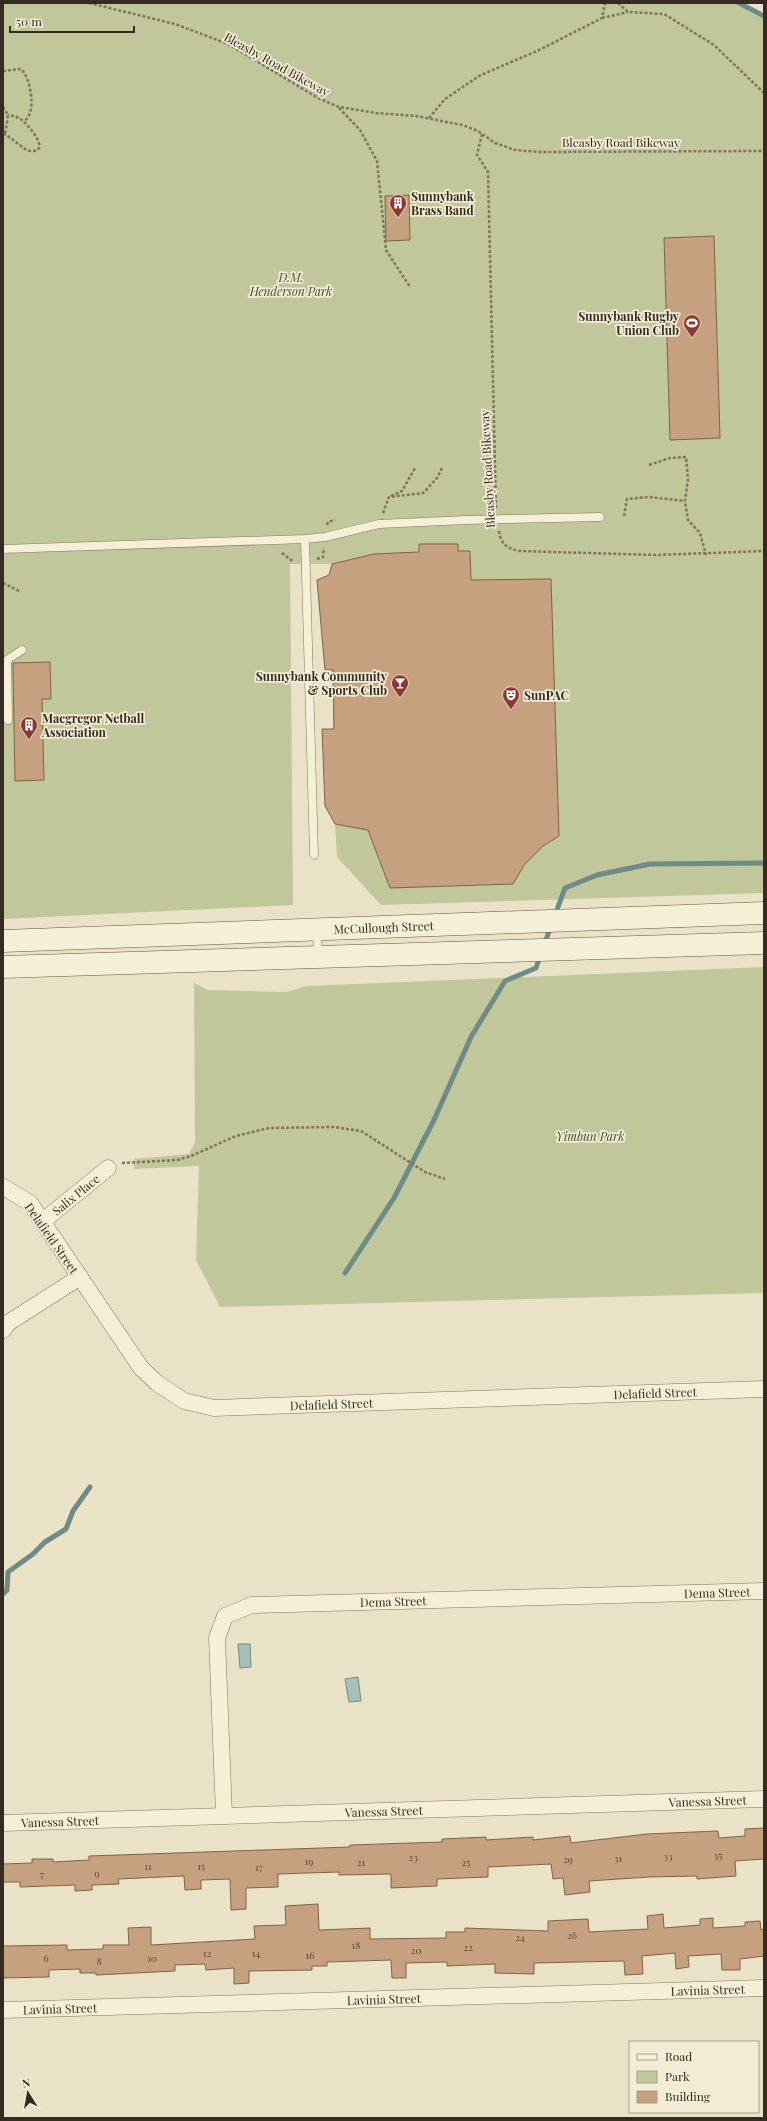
<svg xmlns="http://www.w3.org/2000/svg" width="767" height="2121" font-family="'Playfair Display',serif">
	<style>
		.green { fill: #bfc79b }
		.water { fill: #a7beb9; stroke: #6e8b86 }
		.lines { fill: none; stroke-linecap: round; stroke-linejoin: round }
		.stream { stroke: #6e8b86; stroke-width: 5 }
		.building { fill: #c5a17f; stroke: #806145 }
		.lane-casing { stroke: #84745d; stroke-width: 9 }
		.street-casing { stroke: #84745d; stroke-width: 17 }
		.secondary-casing { stroke: #655540; stroke-width: 23 }
		.path { stroke: #84745d; stroke-width: 2.5; stroke-dasharray: 3 2; stroke-linecap: butt }
		.lane { stroke: #f6efd8; stroke-width: 8 }
		.street { stroke: #f6efd8; stroke-width: 16 }
		.secondary { stroke: #f6efd8; stroke-width: 22 }
		.labels { text-anchor: middle; dominant-baseline: central; stroke-width: 3.5; stroke-linejoin: round; paint-order: stroke }
		.number-label { font-size: 10px; fill: #594838 }
		.street-label { font-size: 12px; fill: #352b20; stroke: #f2ecd5 }
		.poi-label { font-size: 12px; font-weight: bold; fill: #352b20; stroke: #f2ecd5; text-anchor: start }
		.park-label { font-size: 12px; font-style: italic; fill: #435028; stroke: #f2ecd5 }
	</style>
	<rect width="100%" height="100%" fill="#eae2c6"/>
	<path class="green" d="M3 3H739L764 16V893L381 905 337 857 335 824 325 806 333 729V671L325 670 317 580 329 575 332 564H290L293 905 3 919Z
		M764 967V1293L220 1307 196 1260 199 1166 134 1169V1159L189 1154 195 1142 194 983 208 990 286 992 308 986Z"/>
	<path class="water" d="M238 1644H250L251 1667 240 1668Z
		M358 1677 361 1701 349 1702 345 1679Z"/>
	<g class="lines">
		<path class="stream" d="M739 3 764 16
			M555 915 565 888 597 875 650 864 764 863
			M544 945 551 926
			M345 1273 394 1198 434 1120 471 1037 505 981 536 968 540 956
			M3 1594 7 1590 8 1572 33 1554 45 1542 66 1529 73 1511 90 1487"/>
	</g>
	<path class="building" d="M409 195 410 240 386 241 385 196Z
		M714 236 720 438 670 440 664 238Z
		M419 544H458V551H470L471 580 551 579 559 836 543 846 524 865 513 884 390 888 368 830 335 824 325 806 322 729H334L333 670H325L317 580 329 575 332 564 374 554 419 552Z
		M50 662 51 699H42L44 780 15 781 13 663Z
		M764 1828V1859L735 1861 736 1876 697 1879V1876L649 1877 589 1881 590 1892 565 1895 563 1878 553 1879 551 1864 488 1867V1877L437 1879V1886L391 1888V1874L339 1875V1872L278 1874V1887L246 1888V1909L231 1910 230 1879 201 1880V1889L185 1890 184 1876 118 1879 119 1884 92 1885V1890L75 1891V1885L20 1887V1882H3V1864L32 1863V1859H53V1862L89 1860V1856L350 1847V1845L442 1842V1839L486 1837V1840L533 1837V1840L570 1836 571 1843 647 1834 718 1831 719 1838 745 1836V1829Z
		M318 1904 319 1930 370 1928V1939L446 1938V1932H465V1928L548 1931V1921L588 1919 589 1932 648 1929 647 1916 663 1914 664 1928 700 1925V1919L713 1918V1928L745 1926V1922L760 1921 761 1930 764 1929V1956L740 1959V1970H722L721 1954 688 1956 689 1967 676 1969 675 1953 642 1956 643 1974 625 1975 624 1961 534 1963V1974L495 1973V1964L447 1966V1962L406 1963V1978H392L391 1960 327 1962V1966H312V1970L249 1971V1983L234 1984V1968L206 1970 205 1964 175 1965V1971L96 1975V1973H80V1969L49 1970V1977L3 1978V1946L67 1945V1950L103 1949V1945H129L128 1928 151 1927V1945L255 1939 254 1926 286 1925 285 1906Z"/>
	<g class="lines">
		<g class="lane-casing">
			<path id="lane" d="M305 539 314 855
				M3 549 305 539 325 537 379 524 466 520 600 517
				M8 720 7 660 22 650
				M317 930 318 956"/>
		</g>
		<g class="street-casing">
			<g id="street">
				<path id="s1" d="M3 1187 30 1203 141 1368 157 1383 184 1401 214 1408 764 1389"/>
				<path id="s2" d="M43 1221 108 1168"/>
				<path d="M3 1330 8 1323 80 1277"/>
				<path id="s3" d="M224 1815 217 1638 225 1616 252 1605 764 1591"/>
				<path id="s4" d="M3 1823 764 1799"/>
				<path id="s5" d="M3 2010 764 1988"/>
			</g>
		</g>
		<g class="secondary-casing">
			<g id="secondary">
				<path id="s6" d="M3 941 764 913"/>
				<path d="M3 967 764 943"/>
			</g>
		</g>
		<path class="path" d="M89 3 175 24 228 44 318 98 339 107 376 113 416 116 462 125 478 131 495 143 515 150 539 152 764 151
			M618 3 628 12 664 14 714 45 764 93
			M602 18 628 12
			M3 71 21 69C31 78 37 114 24 121
			M3 107 8 115 5 135
			M339 108 360 130 377 161 386 250 410 287
			M429 118 445 99 479 76 539 50 602 18 605 3
			M3 134C13 137 24 152 32 151 51 151 28 125 23 121 19 117 14 116 8 115
			M482 134 477 155 488 172 496 508
			M649 465 670 458 686 457 688 479 685 501 688 520 700 533 706 555
			M391 496 402 491 415 468
			M383 513 389 497 423 493 437 478 442 468
			M624 516 627 499 649 497 685 501
			M327 525 328 522 335 520
			M499 531C501 544 506 548 519 551L656 555 764 551
			M282 553 291 560H294
			M317 559 323 557 324 548
			M3 583 21 592
			M122 1163 177 1160 191 1156 236 1136 269 1128 334 1127 361 1131 425 1172 445 1179"/>
		<use href="#lane" class="lane"/>
		<use href="#street" class="street"/>
		<use href="#secondary" class="secondary"/>
	</g>
	<defs>
		<g id="building-pin" transform="scale(0.9)"><path d="M0 17L-7.5 6A9.5 9.5 0 1 1 7.5 6Z" fill="#8d3833" stroke="#f2ecd5"/><path d="M-4-6H4V6H1V3H-1V6H-4ZM-2.5-4.3h1.7v1.8h-1.7ZM.8-4.3h1.7v1.8H.8ZM-2.5-1h1.7V.8h-1.7ZM.8-1h1.7V.8H.8Z" fill="#fff"/></g>
		<g id="stadium-pin" transform="scale(0.9)"><path d="M0 17L-7.5 6A9.5 9.5 0 1 1 7.5 6Z" fill="#8d3833" stroke="#f2ecd5"/><path d="M0-5a6.5 5 0 1 0 0 10a6.5 5 0 1 0 0-10ZM-3.5-1.8h7v3.6h-7Z" fill="#fff"/></g>
		<g id="bar-pin" transform="scale(0.9)"><path d="M0 17L-7.5 6A9.5 9.5 0 1 1 7.5 6Z" fill="#8d3833" stroke="#f2ecd5"/><path d="M-6-5H6L.8 .8V4.5H3.5V6h-7V4.5H-.8V.8Z" fill="#fff"/></g>
		<g id="theatre-pin" transform="scale(0.9)"><path d="M0 17L-7.5 6A9.5 9.5 0 1 1 7.5 6Z" fill="#8d3833" stroke="#f2ecd5"/><path d="M-5-5.5Q0-4 5-5.5V0Q5 5 0 6Q-5 5-5 0ZM-3.3-2.5H-1v1.5H-3.3ZM1-2.5H3.3v1.5H1ZM-2.8 1Q0 5.5 2.8 1Z" fill="#fff"/></g>
	</defs>
	<g fill-rule="evenodd">
		<use href="#building-pin" x="398" y="203"/>
		<use href="#stadium-pin" x="692" y="323"/>
		<use href="#bar-pin" x="400" y="683"/>
		<use href="#theatre-pin" x="511" y="695"/>
		<use href="#building-pin" x="29" y="725"/>
	</g>
	<g class="labels">
		<g class="number-label">
			<text x="718" y="1855">35</text>
			<text x="668" y="1856">33</text>
			<text x="413" y="1857">23</text>
			<text x="618" y="1858">31</text>
			<text x="568" y="1859">29</text>
			<text x="309" y="1861">19</text>
			<text x="361" y="1862">21</text>
			<text x="466" y="1862">25</text>
			<text x="148" y="1866">11</text>
			<text x="201" y="1866">15</text>
			<text x="259" y="1867">17</text>
			<text x="97" y="1873">9</text>
			<text x="42" y="1874">7</text>
			<text x="572" y="1935">26</text>
			<text x="520" y="1937">24</text>
			<text x="356" y="1945">18</text>
			<text x="468" y="1947">22</text>
			<text x="416" y="1950">20</text>
			<text x="207" y="1953">12</text>
			<text x="256" y="1953">14</text>
			<text x="310" y="1955">16</text>
			<text x="46" y="1958">6</text>
			<text x="152" y="1958">10</text>
			<text x="99" y="1961">8</text>
		</g>
		<g class="street-label">
			<text transform="translate(277 64) rotate(29)">Bleasby Road Bikeway</text>
			<text x="621" y="142">Bleasby Road Bikeway</text>
			<text transform="translate(487 469) rotate(-93)">Bleasby Road Bikeway</text>
			<text stroke="none"><textPath href="#s6" startOffset="381">McCullough Street</textPath></text>
			<text stroke="none"><textPath href="#s2" startOffset="42">Salix Place</textPath></text>
			<text transform="translate(52 1238) rotate(55)">Delafield Street</text>
			<text stroke="none"><textPath href="#s1" startOffset="757">Delafield Street</textPath></text>
			<text stroke="none"><textPath href="#s1" startOffset="433">Delafield Street</textPath></text>
			<text stroke="none"><textPath href="#s3" startOffset="695">Dema Street</textPath></text>
			<text stroke="none"><textPath href="#s3" startOffset="371">Dema Street</textPath></text>
			<text stroke="none"><textPath href="#s4" startOffset="705">Vanessa Street</textPath></text>
			<text stroke="none"><textPath href="#s4" startOffset="381">Vanessa Street</textPath></text>
			<text stroke="none"><textPath href="#s4" startOffset="57">Vanessa Street</textPath></text>
			<text stroke="none"><textPath href="#s5" startOffset="705">Lavinia Street</textPath></text>
			<text stroke="none"><textPath href="#s5" startOffset="381">Lavinia Street</textPath></text>
			<text stroke="none"><textPath href="#s5" startOffset="57">Lavinia Street</textPath></text>
		</g>
		<g class="poi-label">
			<text x="411" y="196">Sunnybank<tspan x="411" dy="14">Brass Band</tspan></text>
			<text x="679" y="316" text-anchor="end">Sunnybank Rugby<tspan x="679" dy="14">Union Club</tspan></text>
			<text x="387" y="676" text-anchor="end">Sunnybank Community<tspan x="387" dy="14">&amp; Sports Club</tspan></text>
			<text x="524" y="695">SunPAC</text>
			<text x="42" y="718">Macgregor Netball<tspan x="42" dy="14">Association</tspan></text>
		</g>
		<g class="park-label">
			<text x="291" y="277">D.M.<tspan x="291" dy="14">Henderson Park</tspan></text>
			<text x="590" y="1136">Yimbun Park</text>
		</g>
	</g>
	<rect width="767" height="2121" fill="none" stroke="#352b20" stroke-width="8"/>
	<rect x="629" y="2041" width="130" height="72" fill="#f2ecd5" stroke="#a69f8d"/>
	<rect x="637" y="2054" width="20" height="6" fill="#f6efd8" stroke="#a69f8d"/>
	<text x="665" y="2061" font-size="12" fill="#352b20">Road</text>
	<rect x="637" y="2071" width="20" height="12" fill="#bfc79b" stroke="#a69f8d"/>
	<text x="665" y="2081" font-size="12" fill="#352b20">Park</text>
	<rect x="637" y="2091" width="20" height="12" fill="#c5a17f" stroke="#a69f8d"/>
	<text x="665" y="2101" font-size="12" fill="#352b20">Building</text>
	<g transform="translate(28 2093) rotate(349)" stroke="#f2ecd5" stroke-width="3" paint-order="stroke">
	<path d="M0-3L7 15L0 10L-7 15Z" fill="#352b20"/>
	<text y="-6" font-size="11" font-weight="bold" text-anchor="middle" fill="#352b20">N</text>
	</g>
	<path d="M10 26v6h124v-6" fill="none" stroke="#352b20" stroke-width="2"/>
	<text x="16" y="26" font-size="12" fill="#352b20" stroke="#f2ecd5" stroke-width="3" paint-order="stroke">50 m</text>
</svg>
